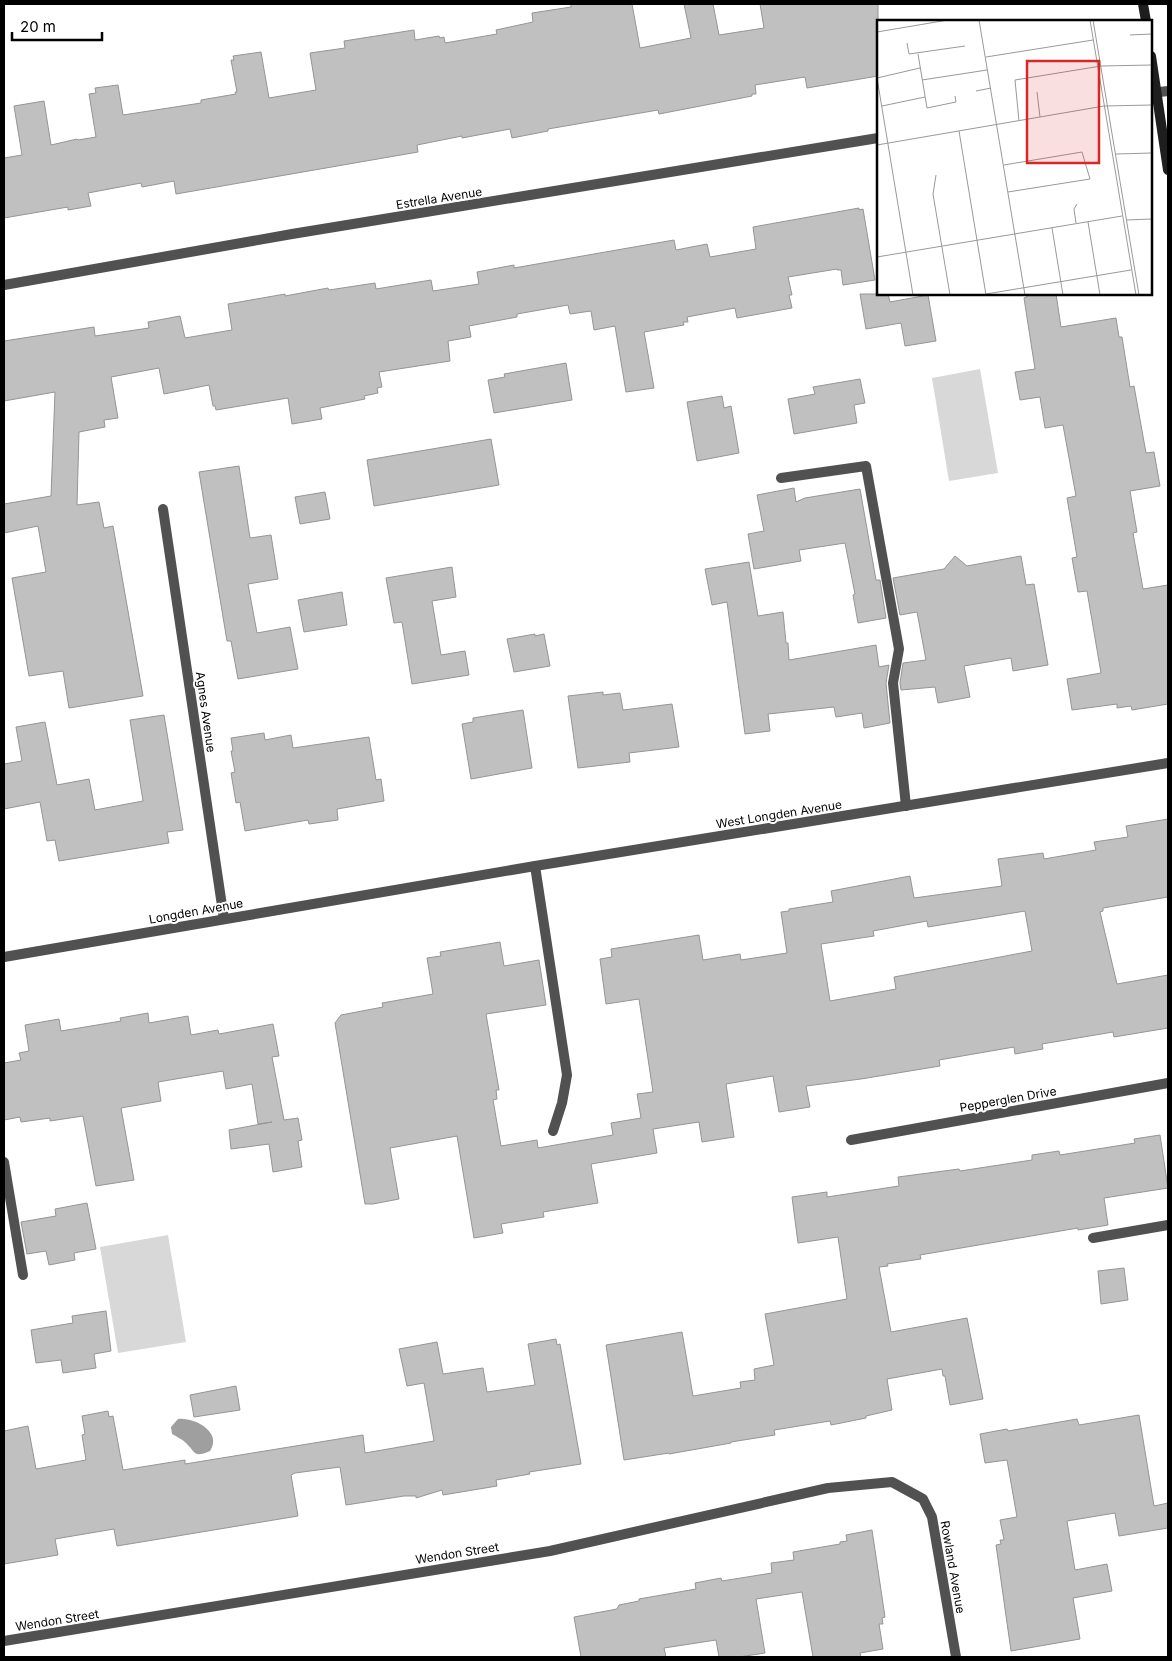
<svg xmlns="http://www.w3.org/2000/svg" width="1172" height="1661" font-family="Inter,sans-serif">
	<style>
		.green { fill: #d8d8d8 }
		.water { fill: #9f9f9f }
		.building { fill: #c0c0c0; stroke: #959595; fill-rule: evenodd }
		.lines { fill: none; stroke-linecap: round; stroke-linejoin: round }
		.service { stroke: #515151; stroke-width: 10 }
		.minor { stroke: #515151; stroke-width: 10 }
		.tertiary { stroke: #515151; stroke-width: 10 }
		.secondary { stroke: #1e1e1e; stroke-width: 10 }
		.labels { text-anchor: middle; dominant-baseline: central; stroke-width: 4; stroke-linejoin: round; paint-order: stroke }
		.street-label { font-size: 12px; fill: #000; stroke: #fff }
		.inset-road { fill: none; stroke: #999; stroke-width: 1 }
		.view { fill: #d62828; fill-opacity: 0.15; stroke: #d62828; stroke-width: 2.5 }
		.inset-edge { fill: none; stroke: #000; stroke-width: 2.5 }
	</style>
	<rect width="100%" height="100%" fill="#fff"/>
	<path class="green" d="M980 369 998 473 949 481 932 378Z
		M168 1235 186 1342 118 1353 100 1247Z"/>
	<path class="water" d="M178 1419C194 1417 223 1432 210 1451 194 1458 196 1453 186 1443 182 1439 177 1437 172 1434L171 1427Z"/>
	<path class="building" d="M571 4H632L640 48 691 38 684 4H713L719 35 764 28 760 4H878V76L807 88 805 77 755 85 756 94H752V96L716 103 659 114 658 110 548 129V131L512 138 510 129 462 138V136L417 145 418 152 176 194 174 181 142 187 141 183 88 193 91 206 68 210V207L4 218V158L22 155 14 106 44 101 51 145 77 139 78 140 96 137 89 94 96 93 95 88 118 85 123 115 201 103V100L236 94 235 92H237L231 60H234L233 56 261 52 269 98 316 90 310 53 345 48 344 41 414 30 415 40 439 36 440 38 444 37 445 43 497 34 496 30 533 22 532 13 571 7Z
		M859 208V210L863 209 875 280 843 285 841 270H837V269L788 277 792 295H789L792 308 737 318 735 308 687 317 688 322H683L684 325 644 332 654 388 626 392 615 326 594 330 591 311 570 314 568 305 517 314V317L469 326 471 337 448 341 450 361 379 372 382 387 377 388 378 393 364 396 365 399 320 408 322 419 292 424 288 398 216 410 215 406H213L209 385 164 394 159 368 111 377 118 418 104 420 105 427 79 432 77 505 99 502 104 528 113 526 143 696 69 708 63 671 29 676 12 578 46 572 38 526 4 533V504L51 496 55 392 4 401V341L94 327 95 336 149 328 148 322 180 316 185 338 232 330 228 304 285 294V296L328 288 329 290 375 283 376 289 431 280 433 291 479 284 477 272 514 265V268L674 240 676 250 707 244 710 257 756 249 753 227Z
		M860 294H888L890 302 928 295 936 341 905 346 901 323 866 329Z
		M1026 294H1056L1061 327 1116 318 1119 337H1122L1130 387 1134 386 1146 453 1154 452 1160 486 1130 491 1137 532 1133 533 1143 589 1168 585V704L1132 710 1131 706 1117 708V704L1072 710 1067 679 1101 673 1087 591 1078 592 1072 558 1077 557 1067 498 1076 496 1063 425 1045 428 1040 397 1020 400 1015 372 1035 369 1024 298 1027 297Z
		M566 363 572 400 494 413 488 380 505 377 504 374Z
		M860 379 865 403 854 405 857 423 794 434 788 399 815 394 813 387Z
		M722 396 724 408 731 406 739 453 697 461 687 402Z
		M491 439 499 485 374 506 367 460Z
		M239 466 250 538 271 535 278 579 248 584 257 633 290 627 298 669 238 679 231 641H227L199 472Z
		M794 488 796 502 805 498 860 489 876 580H880L886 618 858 623 853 595 855 594 845 543 799 550 801 561 754 569 748 534 764 531 757 495Z
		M325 492 330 519 300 524 295 497Z
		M955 556 967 566 1021 556 1026 585 1034 584 1048 665 1013 671 1011 658 964 666 970 697 938 703 935 687 901 690 900 683 903 663 926 660 917 612 900 615 893 578 944 569Z
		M749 562 758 616 783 612 786 643H788L789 660 876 645 879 667 889 665 886 683 890 723 864 728 862 713 836 717 834 707 768 714 770 731 745 734 727 602 712 605 705 569Z
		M452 567 456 597 432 601 441 655 465 651 469 675 412 684 402 622 394 623 386 578Z
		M342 592 347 625 304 632 298 600Z
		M535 634V636L544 634 550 666 514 672 507 639Z
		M603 692V695L620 693 623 710 672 704 679 747 629 753 630 762 578 768 568 696Z
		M523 710 532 768 471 779 462 724 473 722V718Z
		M164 715 183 830 167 832 169 843 59 861 55 840 47 841 40 802 4 809V764L22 761 16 727 45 722 57 785 89 779 95 810 143 801 130 720Z
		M264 733 265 740 291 735 293 748 369 737 376 780 381 779 384 801 337 809 338 820 309 824 308 820 245 831 240 802 236 803 231 773 235 772 231 751H233L231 738Z
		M1168 819V897L1103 908V911L1100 912 1117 984 1168 975V1028L1114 1037 1113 1032 1042 1044 1043 1049 1015 1054 1014 1047 939 1060 940 1066 861 1079 806 1086 810 1107 779 1112 773 1076 726 1084 734 1137 702 1142 699 1122 653 1129 657 1153 591 1164 598 1203 543 1212 544 1217 501 1224 503 1233 474 1238 457 1136 390 1148 399 1199 373 1204H365L335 1023 341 1015 383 1007 382 1003 433 994 427 958 441 956 440 952 500 942 504 966 539 960 546 1005 486 1014 499 1090H496L497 1099 493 1100 501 1146 537 1140 538 1148 613 1135 611 1123 641 1118 637 1094 653 1092 639 999 606 1004 600 959 612 957 611 949 699 935 703 960 740 954 741 960 787 953 781 912 789 911V909L833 902 831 891 910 876 914 898 1002 886 998 859 1043 853 1044 859 1096 850 1094 842 1128 837 1126 826ZM1025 911 1032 951 894 977 896 989 830 1001 821 944 874 936 873 931 927 921 928 927Z
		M148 1013 149 1023 188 1016 191 1035 218 1030 219 1034 273 1024 279 1056 272 1057 284 1120 298 1118 302 1140 298 1141 302 1167 273 1172 269 1144 231 1149 229 1130 272 1122 258 1124 252 1084 226 1089 223 1071 158 1082 161 1101 121 1108 134 1180 96 1186 83 1116 50 1121V1118L21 1122 20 1117 4 1120V1063L21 1060 19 1053 29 1051 25 1025 59 1019 61 1031 121 1021 120 1018Z
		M1160 1135 1168 1188 1104 1198 1108 1225 1078 1230V1228L920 1255 921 1259 887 1264 888 1266 879 1267 891 1332 967 1318 983 1399 950 1405 945 1376H943L942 1369 887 1379 892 1410 866 1416V1418L831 1425 830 1421 774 1430 775 1435 731 1442V1443L669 1454V1453L624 1460 606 1345 682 1332 693 1396 741 1388 740 1382 755 1380 754 1369 774 1365 765 1314 847 1299 838 1237 798 1243 792 1197 827 1192V1197L899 1186 898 1177 959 1169 960 1171 1032 1160V1155L1059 1151 1060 1155 1135 1143 1134 1139Z
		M87 1203 96 1249 74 1253 75 1260 49 1265 46 1251 27 1254 21 1222 56 1216 55 1209Z
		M1124 1268 1128 1300 1101 1304 1098 1271Z
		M106 1311 111 1351 94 1354 96 1368 63 1373 61 1360 36 1363 31 1330 73 1323 72 1316Z
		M556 1339 557 1345 560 1344 581 1464 529 1472 530 1474 496 1480 497 1486 443 1495 442 1490 416 1498V1496H404L346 1505 340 1467 295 1473 291 1475 298 1516 117 1546 114 1529 55 1539 58 1555 4 1564V1431L28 1426 36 1469 86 1460 82 1435 85 1434 82 1416 108 1411 109 1417 113 1416 123 1470 185 1460V1464L363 1435 365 1453 434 1441 424 1383 407 1386 399 1349 437 1342 443 1374 483 1368 487 1392 535 1385 528 1344Z
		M236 1386 240 1410 194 1417 190 1395Z
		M1139 1415 1154 1506 1168 1503V1528L1119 1536 1115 1513 1067 1521 1075 1570 1107 1564 1112 1591 1073 1598 1080 1639 1011 1651 996 1545 1001 1544 1000 1540H1004L1000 1520 1017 1517 1007 1460 985 1463 980 1434 1007 1429 1008 1431 1077 1419 1079 1425Z
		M872 1530 885 1617 882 1618 883 1624H879L883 1649 860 1653 861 1657H813L802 1592 756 1599 765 1653 739 1657H719L716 1640 664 1648 666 1657H581L574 1617 617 1609 619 1605 639 1601V1599L696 1589 695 1583 721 1578 722 1581 772 1573 771 1563 794 1560 793 1552 840 1544V1542L847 1541 846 1535Z"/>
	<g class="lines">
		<path class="service" d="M781 478 866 466 899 649 893 683 906 806
			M535 866 567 1075 562 1103 553 1131
			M851 1140 1168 1083
			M4 1162 23 1275
			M1093 1238 1168 1225"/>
		<path class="minor" d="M1151 93 1168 91
			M4 285 292 234 878 138
			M163 509 224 919
			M4 1641 550 1551 828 1488 892 1482 923 1499 932 1517 956 1657"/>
		<path class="tertiary" d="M4 957 535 866 1168 763"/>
		<path class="secondary" d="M1143 4 1146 21
			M1151 56 1168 170"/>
	</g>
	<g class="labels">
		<g class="street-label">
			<text transform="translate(439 198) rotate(-9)">Estrella Avenue</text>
			<text transform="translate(206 712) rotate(82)">Agnes Avenue</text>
			<text transform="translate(779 814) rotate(-9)">West Longden Avenue</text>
			<text transform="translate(196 911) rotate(-10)">Longden Avenue</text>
			<text transform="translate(1008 1099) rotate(-10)">Pepperglen Drive</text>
			<text transform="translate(457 1553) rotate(-9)">Wendon Street</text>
			<text transform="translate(953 1567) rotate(80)">Rowland Avenue</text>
			<text transform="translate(57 1620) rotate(-9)">Wendon Street</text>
		</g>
	</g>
	<g transform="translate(877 20)">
		<rect width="275" height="275" fill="#fff"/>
		<path class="inset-road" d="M102 0 148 275M213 0 259 275M216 0 262 275M0 12 71 0M253 15 275 14M30 23 32 34 88 26M41 34 50 88 79 82 78 76M109 37 216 20M0 58 43 48M0 58 36 275M45 60 110 50M99 71 114 68M160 72 163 97M5 86 48 77M142 101 138 60 224 46 275 45M82 111 109 275M0 125 227 86 275 85M239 134 275 133M127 145 205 132 213 159 131 172M59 155 56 174 73 275M249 200 275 199M211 202 223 275M199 203 197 189 200 184M175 208 186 275M0 237 245 196M109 274 254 250"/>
		<path class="view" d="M150 41H222V143H150Z"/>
		<rect width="275" height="275" class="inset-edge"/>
	</g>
	<rect width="1172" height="1661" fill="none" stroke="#000000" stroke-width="10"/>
	<path d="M12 32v8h90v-8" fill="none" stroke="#000000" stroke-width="2.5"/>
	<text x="20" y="32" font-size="15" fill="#000000" stroke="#ffffff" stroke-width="4" paint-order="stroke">20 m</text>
</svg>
